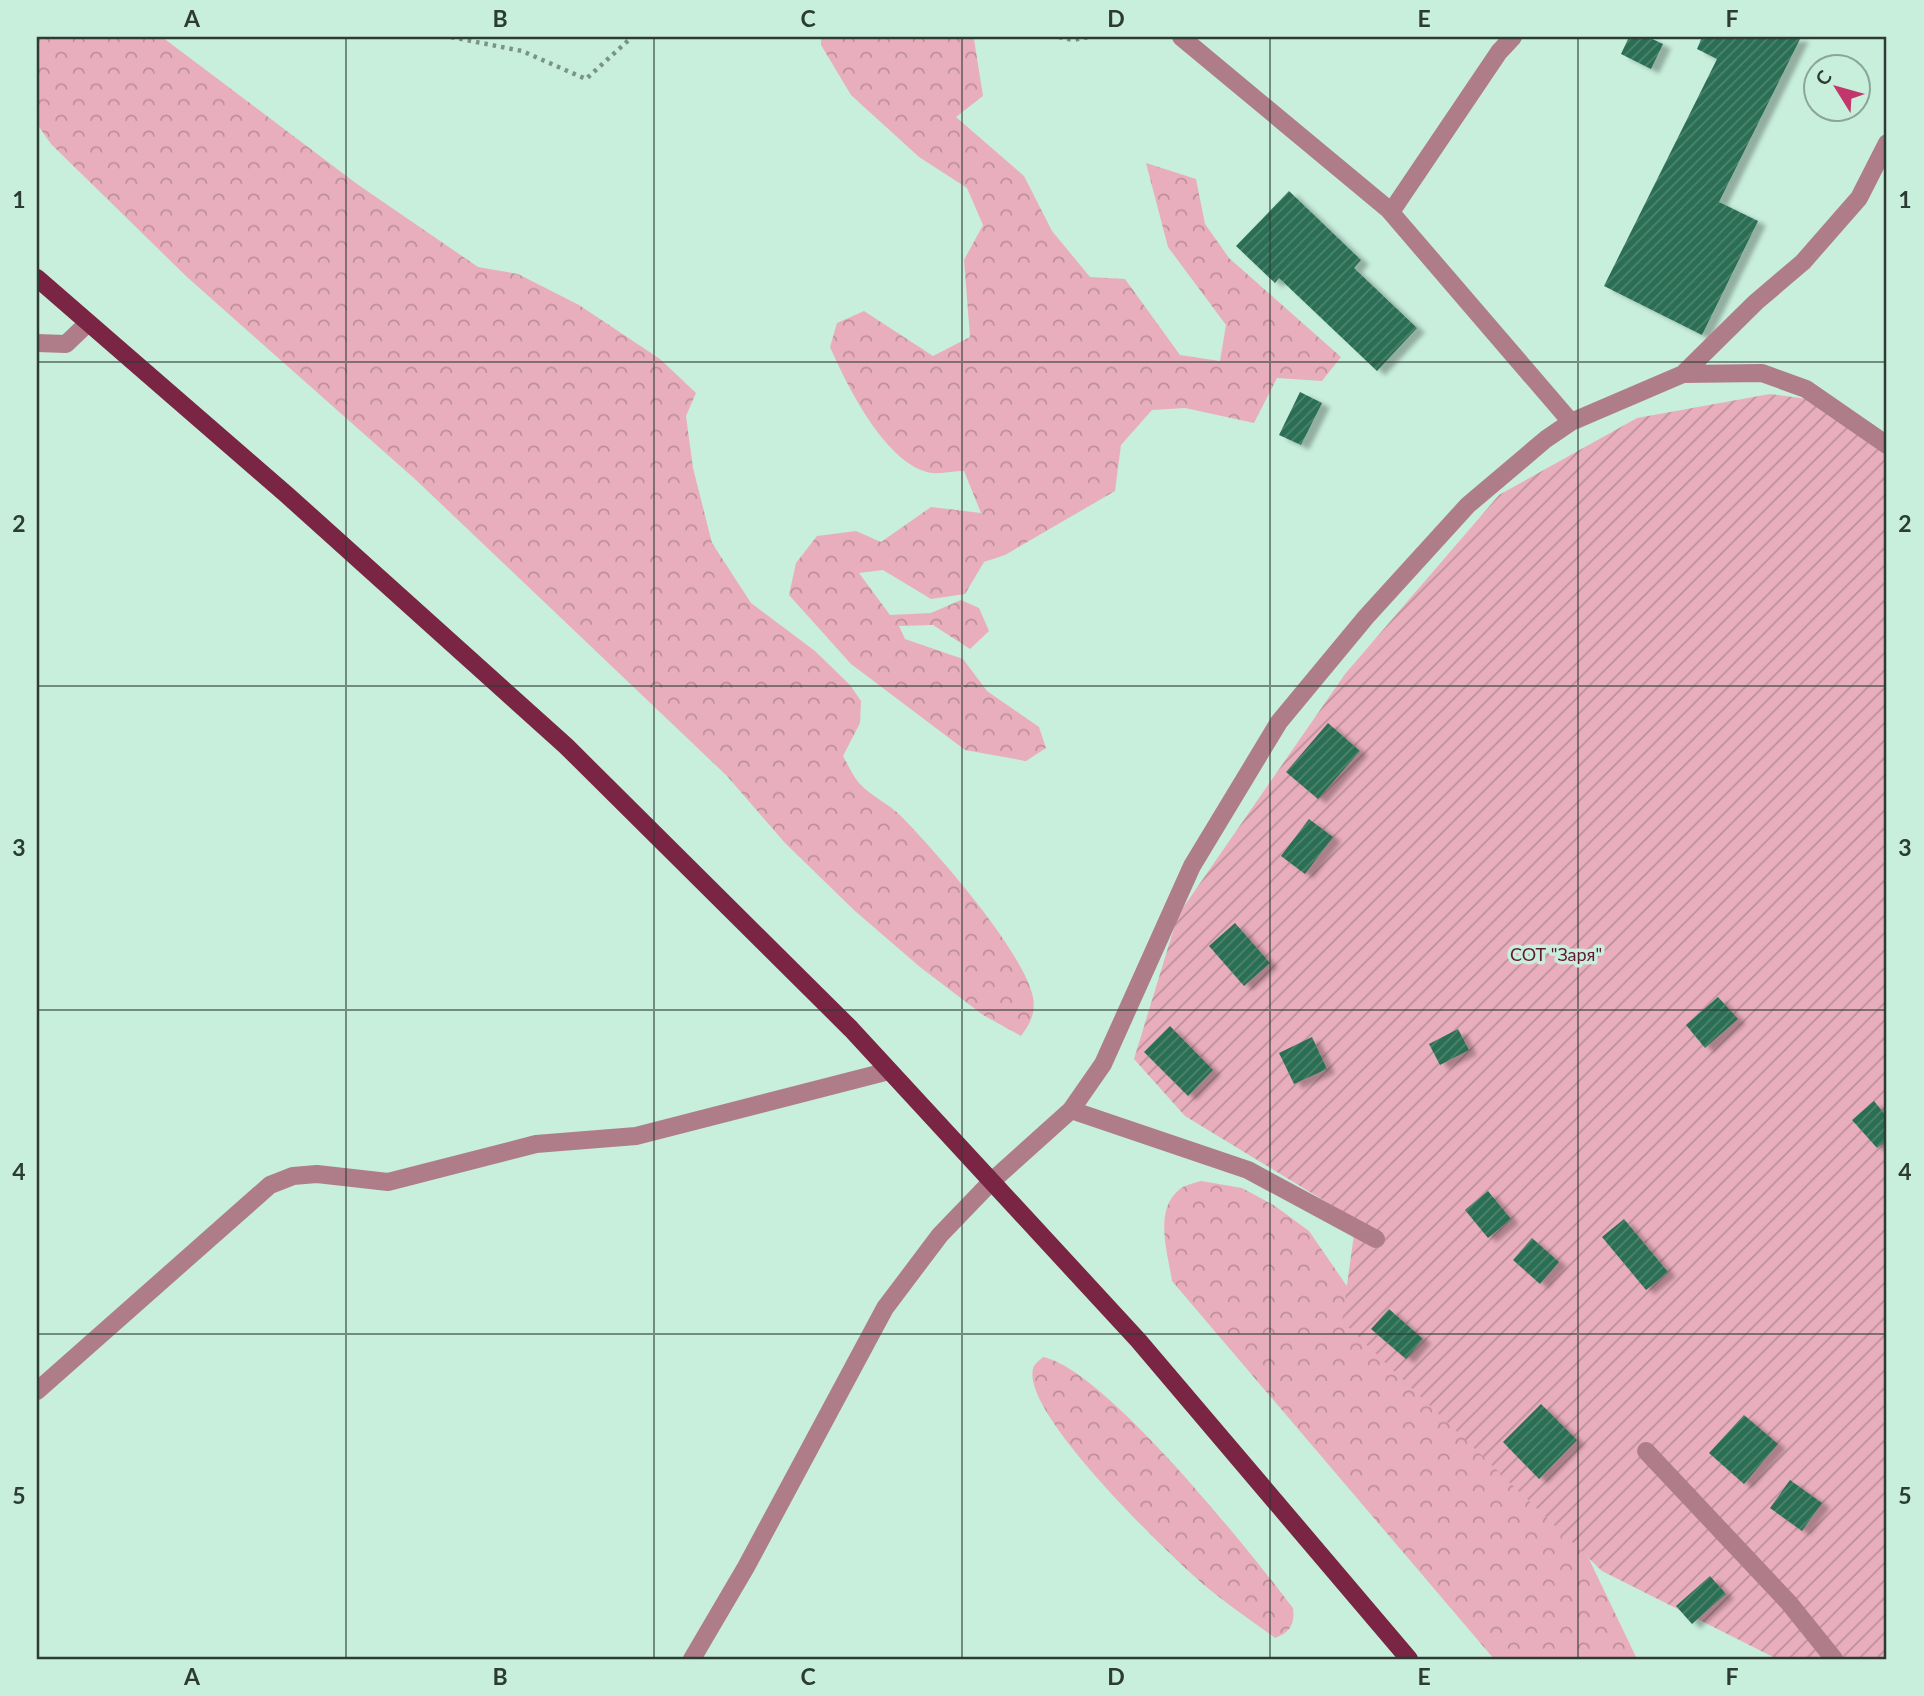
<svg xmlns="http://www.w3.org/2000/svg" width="1924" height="1696" font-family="Lato,sans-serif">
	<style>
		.forest { fill: url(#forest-crowns) }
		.garden { fill: url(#garden-furrows) }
		.building { fill: url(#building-hatch); filter: url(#shadow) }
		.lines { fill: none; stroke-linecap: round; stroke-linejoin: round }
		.path { stroke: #7a9588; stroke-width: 4.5; stroke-dasharray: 3.5 5; stroke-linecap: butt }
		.minor { stroke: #af7d8a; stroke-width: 18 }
		.major { stroke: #792543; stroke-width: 18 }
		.grid { fill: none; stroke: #2c3b34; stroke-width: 2; stroke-opacity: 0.55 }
		.labels { text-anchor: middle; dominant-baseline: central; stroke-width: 7; stroke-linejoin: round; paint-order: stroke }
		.park-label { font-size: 18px; fill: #631734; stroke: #c8eedc }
		.neatline { fill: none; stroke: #2c3b34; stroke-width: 2.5 }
		.grid-label { font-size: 23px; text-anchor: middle; font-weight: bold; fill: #2c3b34 }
	</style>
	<defs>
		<pattern id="forest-crowns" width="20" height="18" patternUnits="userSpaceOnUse" patternTransform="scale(1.75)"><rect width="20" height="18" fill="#e9aebd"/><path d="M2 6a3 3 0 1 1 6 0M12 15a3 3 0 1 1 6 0" fill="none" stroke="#bd8f9a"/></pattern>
		<pattern id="garden-furrows" width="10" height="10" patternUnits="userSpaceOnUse" patternTransform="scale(1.75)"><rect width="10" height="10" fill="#e9aebd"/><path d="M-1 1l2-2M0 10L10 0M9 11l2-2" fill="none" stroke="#bd8f9a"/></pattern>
		<pattern id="building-hatch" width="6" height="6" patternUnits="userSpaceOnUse" patternTransform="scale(1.75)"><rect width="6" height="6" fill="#2a6e54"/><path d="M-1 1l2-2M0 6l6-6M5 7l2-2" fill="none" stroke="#508470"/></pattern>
		<filter id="shadow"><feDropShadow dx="8" dy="4.5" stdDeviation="2" flood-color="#0004"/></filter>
	</defs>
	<rect width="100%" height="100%" fill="#c8eedc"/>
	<path class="forest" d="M37 37H162L357 184 478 267 518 274 579 305 660 359 696 393 686 416 693 468 712 543 751 603 815 651 850 685 861 701 860 723 843 756C848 765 853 776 859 783 871 796 889 804 901 816 937 853 1022 949 1033 997 1036 1013 1030 1024 1021 1036L983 1015 920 967 855 911 785 843 727 776 416 480 187 277 51 144 37 124Z
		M821 37 974 39 983 96 956 117 1024 176 1052 231 1090 277 1125 279 1180 355 1220 361 1226 325 1168 247 1146 163 1196 179 1205 224 1229 258 1341 357 1322 381 1277 378 1254 423 1185 408 1152 410 1121 445 1115 491 1005 555 984 562 965 594 931 599 883 570 859 573 890 615 931 613 961 600 979 608 989 631 970 649 933 625 899 626 905 639 963 659 987 691 1039 727 1046 748 1026 761 965 750 851 664 789 595 796 563 817 536 856 531 881 542 931 507 981 513 964 471C954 471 942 474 932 473 886 466 847 385 830 347L837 323 864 311 933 356 970 337 964 260 983 225 967 188 919 157 851 95 821 45Z
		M1201 1181 1242 1188 1275 1206 1309 1231 1353 1295 1552 1482 1637 1659H1494L1172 1281C1168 1253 1153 1210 1180 1189 1185 1185 1195 1183 1201 1181Z
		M1043 1357C1105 1369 1251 1553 1293 1608 1295 1625 1290 1632 1275 1638 1248 1618 1219 1599 1194 1576 1161 1546 1022 1413 1033 1369 1034 1364 1039 1361 1043 1357Z"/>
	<path class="garden" d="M1770 394 1815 400 1887 453V1659H1777L1602 1571 1342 1321 1356 1220 1185 1116 1134 1059 1178 915 1345 674 1499 495 1637 418Z"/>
	<path class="building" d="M1629 37H1648L1663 44 1651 69 1621 54Z
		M1702 37H1801L1719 202 1758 221 1702 335 1604 286 1717 59 1697 49Z
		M1289 191 1361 260 1354 268 1417 328 1377 371 1279 278 1275 283 1236 246Z
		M1300 392 1322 403 1301 445 1279 435Z
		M1328 723 1360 751 1318 799 1286 772Z
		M1309 819 1333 837 1305 874 1281 856Z
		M1235 923 1270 963 1244 986 1209 946Z
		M1718 997 1738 1019 1705 1048 1686 1025Z
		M1170 1026 1213 1070 1188 1096 1144 1052Z
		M1458 1029 1469 1050 1440 1065 1429 1044Z
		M1312 1037 1327 1069 1294 1084 1279 1053Z
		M1874 1101 1887 1117V1140L1877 1148 1852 1120Z
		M1488 1191 1511 1219 1488 1238 1465 1210Z
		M1624 1219 1668 1272 1646 1290 1602 1237Z
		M1532 1238 1559 1262 1540 1284 1513 1260Z
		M1389 1309 1423 1339 1406 1359 1371 1329Z
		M1541 1404 1577 1440 1539 1479 1503 1442Z
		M1744 1415 1778 1444 1744 1484 1709 1453Z
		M1790 1480 1822 1503 1802 1531 1770 1508Z
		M1710 1576 1726 1594 1692 1624 1676 1606Z"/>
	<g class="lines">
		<path class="path" d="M451 37 522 51 586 79 632 37
			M1059 37 1073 40 1089 37"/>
		<path class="minor" d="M1181 37 1388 209 1571 422
			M1391 212 1499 52 1513 37
			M37 343 66 344 88 323
			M1683 374 1762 373 1806 389 1887 445
			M1071 1110 1248 1170 1376 1239
			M37 1391 270 1185 293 1176 317 1174 388 1182 536 1144 636 1136 889 1071
			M1646 1451 1789 1603 1834 1659
			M692 1659 746 1567 885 1308 940 1235 992 1181 1071 1110 1103 1064 1192 866 1279 722 1366 617 1468 505 1546 439 1571 422 1683 374 1756 302 1803 262 1859 198 1887 143"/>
		<path class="major" d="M37 278 287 495 566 746 851 1029 1138 1340 1409 1659"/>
	</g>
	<path class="grid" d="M346 37V1659M654 37V1659M962 37V1659M1270 37V1659M1578 37V1659M37 362H1887M37 686H1887M37 1010H1887M37 1334H1887"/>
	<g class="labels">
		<g class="park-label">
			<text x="1556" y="954">СОТ "Заря"</text>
		</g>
	</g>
	<rect width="1924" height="1696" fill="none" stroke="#c8eedc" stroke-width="77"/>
	<g transform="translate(1837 88) rotate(307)"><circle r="33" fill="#c8eedc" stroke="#8aa699" stroke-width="2"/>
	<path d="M0-5L12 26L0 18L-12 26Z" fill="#c2366b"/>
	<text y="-10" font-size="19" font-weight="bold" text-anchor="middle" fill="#2c3b34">С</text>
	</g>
	<rect x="38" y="38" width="1847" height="1620" class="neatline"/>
	<g class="grid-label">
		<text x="192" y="27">A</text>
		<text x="500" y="27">B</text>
		<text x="808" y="27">C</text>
		<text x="1116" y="27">D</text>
		<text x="1424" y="27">E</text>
		<text x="1732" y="27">F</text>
		<text x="19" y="208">1</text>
		<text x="1905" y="208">1</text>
		<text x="19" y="532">2</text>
		<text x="1905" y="532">2</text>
		<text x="19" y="856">3</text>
		<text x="1905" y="856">3</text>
		<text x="19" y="1180">4</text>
		<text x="1905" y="1180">4</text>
		<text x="19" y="1504">5</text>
		<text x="1905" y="1504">5</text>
		<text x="192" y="1685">A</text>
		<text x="500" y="1685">B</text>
		<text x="808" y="1685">C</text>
		<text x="1116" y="1685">D</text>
		<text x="1424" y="1685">E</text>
		<text x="1732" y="1685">F</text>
	</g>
</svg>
